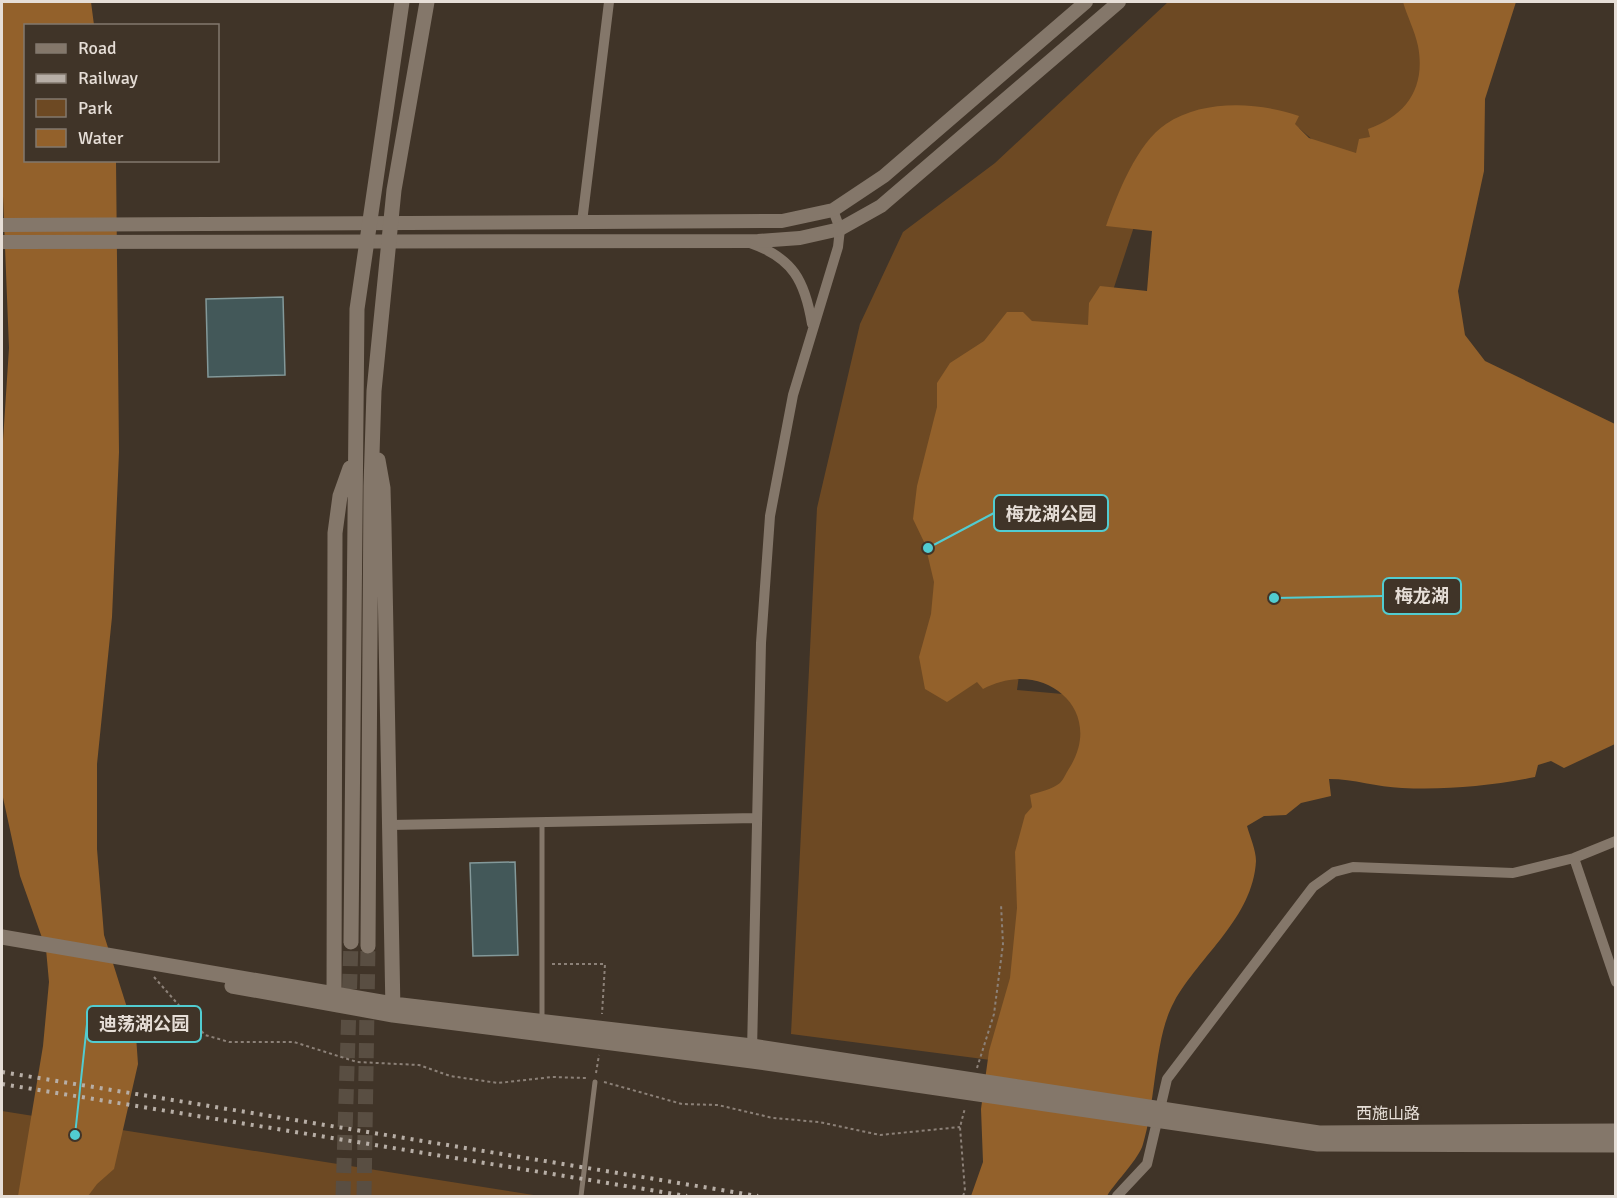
<svg xmlns="http://www.w3.org/2000/svg" width="1617" height="1198" font-family="Signika,'Noto Sans SC',sans-serif">
	<style>
		.green { fill: #6d4923 }
		.water { fill: #93612b }
		.building { fill: #435859; stroke: #83999a; stroke-width: 1.5 }
		.lines { fill: none; stroke-linecap: round; stroke-linejoin: round }
		.secondary-tunnel { stroke: #594e42; stroke-width: 15; stroke-dasharray: 15 8; stroke-linecap: butt }
		.path { stroke: #8c8178; stroke-width: 2; stroke-dasharray: 3 3; stroke-linecap: butt }
		.service { stroke: #84776a; stroke-width: 5 }
		.minor { stroke: #84776a; stroke-width: 10 }
		.tertiary { stroke: #84776a; stroke-width: 14 }
		.secondary { stroke: #84776a; stroke-width: 15 }
		.rail { stroke: #b7aea6; stroke-width: 4; stroke-dasharray: 3 6; stroke-linecap: butt }
		.labels { text-anchor: middle; dominant-baseline: central; stroke-width: 6; stroke-linejoin: round; paint-order: stroke }
		.street-label { font-size: 16px; fill: #e6ded7; stroke: #403428 }
		.leader { fill: none; stroke: #51ccd1; stroke-width: 2 }
		.callout-dot { fill: #51ccd1; stroke: #403428; stroke-width: 2 }
		.callout { fill: #403428; stroke: #51ccd1; stroke-width: 2 }
		.callout-label { font-size: 18px; text-anchor: middle; font-weight: bold; fill: #e6ded7 }
	</style>
	<rect width="100%" height="100%" fill="#403428"/>
	<path class="green" d="M1168 2H1417L1440 87 1371 160 1332 157 1299 128 1209 124 1155 163 1097 339 1031 589 1017 690 1074 695 1095 731 1006 1062 791 1034 817 508 860 324 903 232 995 163Z
		M2 1111 540 1196H2Z"/>
	<path class="water" d="M2 2H91L94 25 26 26V160L116 161 119 452 112 617 97 764V849L104 935 136 1036 138 1064 114 1169 97 1184 88 1196H18L43 1046 49 982 46 949 20 876 2 793V456L9 348 2 171Z
		M1403 2H1516L1485 99 1484 171 1458 291 1465 335 1485 361 1615 424V744L1564 768 1551 761 1538 765 1535 777C1491 786 1447 790 1402 788 1377 787 1354 779 1329 779L1331 796 1301 803 1286 815 1264 816 1247 826C1250 837 1256 850 1256 861 1253 918 1200 955 1174 1002 1154 1038 1156 1102 1143 1144 1139 1159 1116 1181 1107 1196H971L983 1162 981 1109 989 1051 1010 978 1017 908 1015 852 1025 815 1032 807 1030 795C1039 792 1053 789 1060 783 1064 779 1067 771 1070 767 1106 708 1041 657 983 689L977 682 947 702 925 689 919 657 931 614 934 582 925 544 913 519 917 486 937 407V383L950 363 984 341 1007 312H1023L1032 321 1088 325 1089 303 1100 286 1147 291 1152 231 1106 226C1117 195 1137 143 1166 124 1203 99 1259 102 1299 116L1295 124 1309 138 1356 153 1359 139 1370 137 1368 129C1406 116 1426 88 1418 46 1415 31 1407 16 1403 2Z"/>
	<path class="building" d="M283 297 285 375 208 377 206 299Z
		M515 862 518 955 473 956 470 863Z"/>
	<g class="lines">
		<path class="secondary-tunnel" d="M343 1196 351 942
			M364 1196 368 946"/>
		<path class="path" d="M552 964H605L602 1014
			M154 977 205 1035 229 1042H294L357 1062 419 1065 450 1076 498 1083 552 1077 586 1078
			M977 1068 994 1014 1003 944 1001 904
			M596 1073 599 1055
			M604 1082 682 1104 718 1105 773 1118 819 1122 880 1135 960 1127
			M963 1196 965 1191 960 1127 965 1108"/>
		<path class="service" d="M542 823V1021
			M581 1196 595 1082"/>
		<path class="minor" d="M582 222 609 2
			M750 243C793 258 805 281 812 324
			M390 825 756 818
			M1574 858 1616 982
			M752 1051 761 643 770 516 793 395 838 247 840 229 833 210
			M1117 1196 1147 1164 1167 1079 1313 887 1334 872 1353 867 1513 873 1574 858 1616 841"/>
		<path class="tertiary" d="M2 225 782 221 833 210 884 176 1086 2
			M2 242 758 241 800 238 840 229 881 206 1119 2"/>
		<path class="secondary" d="M378 460 383 488 384 526 393 1012
			M2 937 393 1004 752 1046 1319 1133 1616 1131
			M351 942 357 309 402 2
			M368 946 371 486 374 391 394 190 427 2
			M232 986 393 1015 752 1061 1318 1144 1616 1145
			M334 1003 335 533 340 496 350 468"/>
		<path class="rail" d="M2 1072 758 1196
			M2 1084 687 1196"/>
	</g>
	<g class="labels">
		<g class="street-label">
			<text x="1388" y="1114">西施山路</text>
		</g>
	</g>
	<path class="leader" d="M928 548L994 513M1274 598L1383 596M75 1135L87 1024"/>
	<g class="callout-dot">
		<circle cx="928" cy="548" r="6"/>
		<circle cx="1274" cy="598" r="6"/>
		<circle cx="75" cy="1135" r="6"/>
	</g>
	<g class="callout">
		<rect x="994" y="495" width="114" height="36" rx="6"/>
		<rect x="1383" y="578" width="78" height="36" rx="6"/>
		<rect x="87" y="1006" width="114" height="36" rx="6"/>
	</g>
	<g class="callout-label">
		<text x="1051" y="520">梅龙湖公园</text>
		<text x="1422" y="602">梅龙湖</text>
		<text x="144" y="1030">迪荡湖公园</text>
	</g>
	<rect width="1617" height="1198" fill="none" stroke="#e6ded7" stroke-width="6"/>
	<rect x="24" y="24" width="195" height="138" fill="#403428" stroke="#82786e" stroke-width="1.5"/>
	<rect x="36" y="44" width="30" height="9" fill="#84776a" stroke="#82786e" stroke-width="1.5"/>
	<text x="78" y="54" font-size="18" fill="#e6ded7">Road</text>
	<rect x="36" y="74" width="30" height="9" fill="#b7aea6" stroke="#82786e" stroke-width="1.5"/>
	<text x="78" y="84" font-size="18" fill="#e6ded7">Railway</text>
	<rect x="36" y="99" width="30" height="18" fill="#6d4923" stroke="#82786e" stroke-width="1.5"/>
	<text x="78" y="114" font-size="18" fill="#e6ded7">Park</text>
	<rect x="36" y="129" width="30" height="18" fill="#93612b" stroke="#82786e" stroke-width="1.5"/>
	<text x="78" y="144" font-size="18" fill="#e6ded7">Water</text>
</svg>
